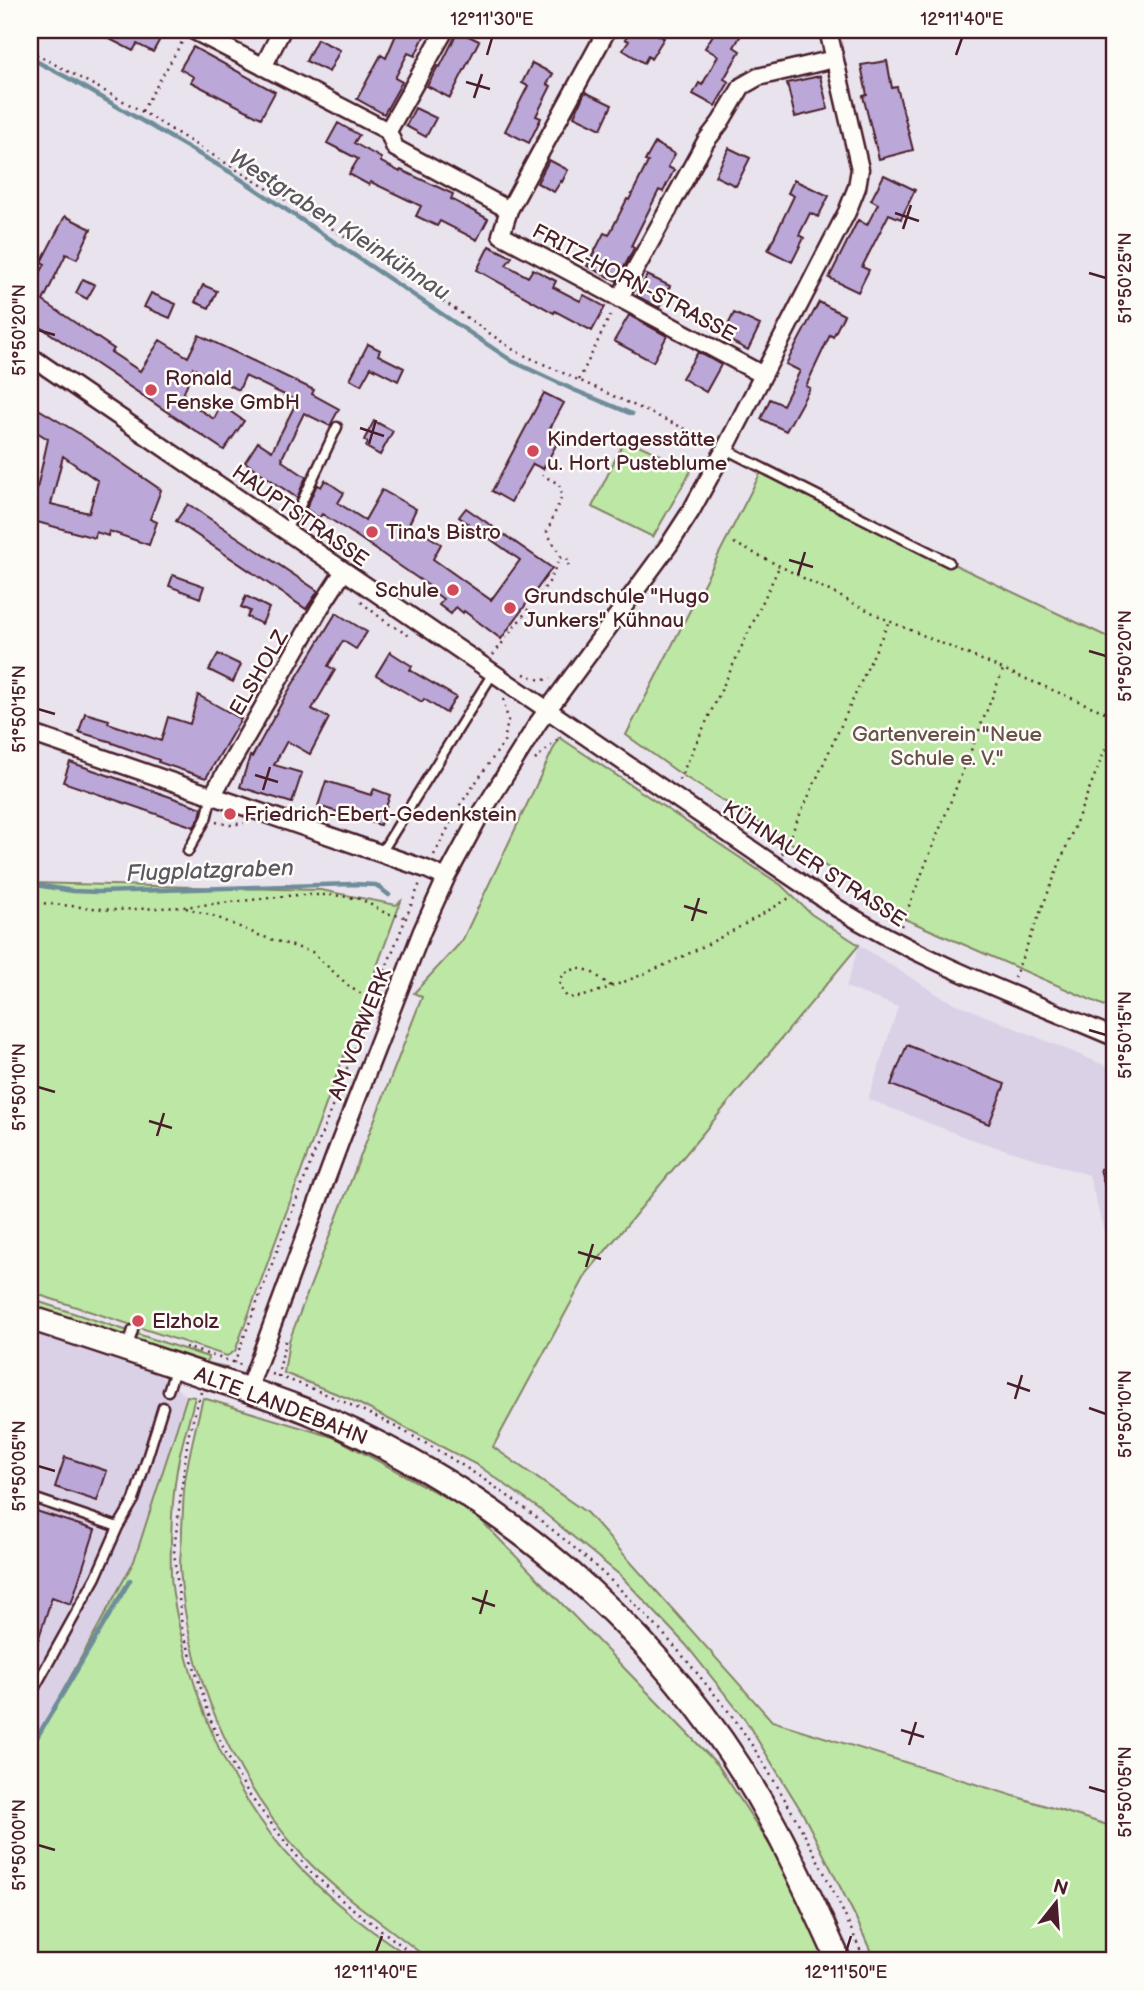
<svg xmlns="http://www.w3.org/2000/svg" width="1144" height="1991" font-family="'Balsamiq Sans',sans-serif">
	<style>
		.built { fill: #dbd1e7 }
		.green { fill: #bde7a4; stroke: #848368; stroke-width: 2 }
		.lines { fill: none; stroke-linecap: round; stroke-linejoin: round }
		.stream { stroke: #6e8d99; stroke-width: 4.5 }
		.building { fill: #bba8d8; stroke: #4a1f2b; stroke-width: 2; fill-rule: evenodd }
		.service-casing { stroke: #4a1f2b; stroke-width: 13 }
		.minor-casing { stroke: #4a1f2b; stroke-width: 21 }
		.secondary-casing { stroke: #4a1f2b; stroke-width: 28 }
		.path { stroke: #4a1f2b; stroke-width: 2.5; stroke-dasharray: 2 5; stroke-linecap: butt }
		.service { stroke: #fdfcf7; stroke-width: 8 }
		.minor { stroke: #fdfcf7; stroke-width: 16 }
		.secondary { stroke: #fdfcf7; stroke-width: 23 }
		.ticks { fill: none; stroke: #4a1f2b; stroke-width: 2.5 }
		.poi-dot { fill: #d1495b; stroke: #fdfcf7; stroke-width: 2.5 }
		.labels { text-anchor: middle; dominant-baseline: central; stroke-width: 5; stroke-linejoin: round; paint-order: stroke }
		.street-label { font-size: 21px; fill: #4a1f2b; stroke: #fdfcf7 }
		.poi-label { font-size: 21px; fill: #4a1f2b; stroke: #fdfcf7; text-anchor: start }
		.park-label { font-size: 21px; fill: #675149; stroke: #fdfcf7 }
		.water-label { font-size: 23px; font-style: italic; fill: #5c5662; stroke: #fdfcf7 }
		.neatline { fill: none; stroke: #4a1f2b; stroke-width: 2.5 }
		.ticks-label { font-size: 18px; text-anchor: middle; fill: #4a1f2b }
	</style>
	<rect width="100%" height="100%" fill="#e9e3ee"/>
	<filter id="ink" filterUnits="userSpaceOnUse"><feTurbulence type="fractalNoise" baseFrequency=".0143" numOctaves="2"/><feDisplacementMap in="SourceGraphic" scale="14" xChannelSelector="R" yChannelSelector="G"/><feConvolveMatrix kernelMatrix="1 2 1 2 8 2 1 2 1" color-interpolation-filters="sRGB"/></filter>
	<g filter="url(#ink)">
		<path class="built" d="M859 945 945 999 1114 1069V1269L1089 1175 967 1138 868 1099 898 1007 846 987Z
			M30 1328 146 1365 187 1396 134 1561 30 1751Z"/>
		<path class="green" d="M625 439 692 469 653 537 592 507Z
			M761 472 839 505 949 562 1114 640V1010L905 919 788 841 682 775 626 735Z
			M559 737 781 885 811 914 859 945 587 1273 493 1447 587 1513 772 1721 1114 1827V1961H875L855 1916 802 1812 744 1718 686 1645 621 1576 538 1508 479 1466 350 1399 284 1373 289 1341 422 997 414 993 462 941Z
			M30 883 321 890 396 905 401 901 235 1351 227 1356 30 1292Z
			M30 1299 208 1357 207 1363 226 1367 222 1369H214L30 1309Z
			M187 1396 195 1397C190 1418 183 1438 179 1459 172 1493 170 1540 171 1575 172 1598 178 1621 183 1643 204 1728 238 1803 299 1867 321 1890 345 1911 371 1930 385 1940 400 1950 414 1961H30V1751L134 1561Z
			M203 1398 336 1438 474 1513 718 1765 784 1867 826 1961H430C388 1925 340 1897 303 1856 233 1780 186 1670 180 1567 180 1554 182 1542 182 1529 183 1514 183 1497 185 1481 189 1453 196 1426 203 1398Z"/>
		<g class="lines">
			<path class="stream" d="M30 58 70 79 230 172 512 361 574 390 632 414
				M30 884 73 891 99 892 353 884 376 885 389 895
				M30 1749 130 1580"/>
		</g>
		<path class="building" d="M92 30H165L153 52 137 44 133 51Z
			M398 30H427L415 56 408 53 395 78 402 82 384 114 357 99 381 55 386 58Z
			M631 30H649L664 38 651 59 648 56 644 63 623 50 629 41 625 39Z
			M716 30H744L734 47 740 51 724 79 729 82 715 106 693 94 699 83 702 85 718 56 705 48Z
			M458 31 479 41 450 98 427 86 438 66 440 67Z
			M317 39 340 50 329 72 306 61Z
			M193 47 275 92 261 118 191 82 194 77 180 69Z
			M887 61 892 88 897 87 913 150 879 159 863 96 867 95 861 65Z
			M532 63 553 74 547 84 551 86 536 116 541 118 529 143 505 131 528 86 522 83Z
			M820 76 828 109 795 117 787 83Z
			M585 92 612 105 601 129 574 116Z
			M415 108 436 118 426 137 406 126Z
			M338 123 359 135 354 143 381 158V162L400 172 401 170 453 194 451 199 488 219 477 240 440 221 437 226 416 216 421 206 371 182 369 185 349 174 358 159 327 143Z
			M655 143 675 154 668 167 674 170 663 192 659 190 631 246 634 248 617 281 587 266 604 233 609 235 627 199 629 200 648 162 645 161Z
			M729 148 750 158 736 186 715 176Z
			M549 160 568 170 562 182 561 181 554 192 537 183Z
			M884 175 915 190 901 219 889 214 862 267 869 270 858 292 829 278 858 220 867 225 878 204 871 200Z
			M794 180 829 196 818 217 810 213 799 235 804 238 792 262 768 250 794 196 788 193Z
			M65 216 91 229 77 259 66 254 43 301 114 349 111 352 140 371 160 340 188 357 199 335 314 390 312 394 339 409 330 426 304 413 282 458 283 459 282 461 306 477 297 498 245 462 258 442 272 451 297 401 245 376 239 390 193 368 182 398 214 419 221 405 244 421 224 450 33 322 30 328V292L39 280 37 279 45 264 41 262Z
			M489 246 512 257 506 265 528 277 533 269 556 281 553 287 580 301 584 295 605 307 592 331 555 311 554 313 477 270Z
			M647 275 670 286 659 308 637 296Z
			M83 279 95 285 87 299 76 293Z
			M203 285 217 291 209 308 195 302Z
			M151 293 176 304 170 318 144 307Z
			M819 302 844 315 833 337 830 335 806 386 810 388 786 431 761 419 770 399 783 405 800 371 786 364Z
			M734 313 760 325 748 350 722 337Z
			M629 315 667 336 653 362 614 341Z
			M368 344 380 350 378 355 404 368 398 381 371 367 361 385 350 379Z
			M698 352 721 365 706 392 682 378Z
			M544 393 564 403 548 432 560 438 543 469 533 464 511 502 492 491Z
			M30 404 80 434 161 490 150 519 157 522 149 545 109 531 108 536 96 532 95 538 30 520 48 439 30 428ZM63 456 98 481 89 513 51 504Z
			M374 421 393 431 380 455 366 447 368 443 364 440Z
			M325 480 344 493 338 503 365 520 382 490 416 509 409 524 441 544 433 559 491 600 520 560 459 517 466 508 552 568 501 639 464 611 463 613 456 607 451 614 439 605 443 599 428 588 429 586 349 531 322 514 319 518 306 509 317 484 321 487Z
			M188 504 318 591 306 609 176 521Z
			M173 575 204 586 200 598 169 586Z
			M246 596 269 608 262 624 247 617 250 611 241 607Z
			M336 613 367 632 356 649 343 641 328 666 335 670 312 709 329 718 310 754 287 741 274 765 302 773 292 803 240 787 250 756 252 757 286 695Z
			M390 652 412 666 410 670 456 697 446 713 424 699 422 702 376 675Z
			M218 654 241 665 233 682 209 670Z
			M198 695 241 719 206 778 158 762 159 760 112 743V742L79 732 85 713 109 720 108 723 161 741 168 717 190 724Z
			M70 762 202 808 200 817 194 827 63 782Z
			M326 781 371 795 374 789 390 795 380 825 318 806Z
			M907 1045 1005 1084 989 1124 891 1085Z
			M1114 1165V1205H1110L1100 1169Z
			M65 1457 107 1471 97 1501 55 1487Z
			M30 1509 95 1530 71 1604 52 1597 32 1659H30Z"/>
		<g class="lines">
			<g class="service-casing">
				<path id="service" d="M725 449 949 562
					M285 530 299 508 337 427
					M188 851 206 819 212 796
					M381 853 493 673
					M128 1346 133 1330
					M168 1391 176 1367
					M30 1497 118 1527
					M30 1696 96 1577 118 1527 134 1500 163 1407"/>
			</g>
			<g class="minor-casing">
				<path id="minor" d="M192 30 388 131 395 148 509 210 501 235 763 375
					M263 67 282 30
					M388 131 445 30
					M509 210 607 30
					M619 299 706 141 720 123 742 86 758 77 834 59
					M30 356 837 908C924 962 1020 997 1114 1037
					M30 733 426 869 446 878
					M212 796 320 608 344 571
					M248 1390 340 1142 422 931 446 878 479 817 538 723 669 545 691 511 725 449 847 212 857 187 860 169 828 30"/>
			</g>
			<g class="secondary-casing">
				<path id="secondary" d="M30 1318C87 1336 143 1355 200 1374 246 1389 293 1404 337 1424 521 1507 681 1650 776 1829 799 1872 819 1917 839 1961"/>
			</g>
			<path class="path" d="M30 51 138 109 393 266 515 351 712 441
				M142 111 182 42
				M579 380 612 312
				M734 543 889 621 1114 716
				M560 557 570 561 567 569
				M361 602 386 622 410 636
				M493 655 549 582 560 557C557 547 551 541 547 532L562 496 559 484 542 475
				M524 674 540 680 551 679
				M535 760 561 736
				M679 780 780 565
				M216 822 230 825 244 823
				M782 854 889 621
				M434 855 460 805 504 742 508 720 503 698
				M30 902 113 910 183 907 298 895H334L361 899 385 913 405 917
				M186 908 216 917 261 936 312 952 351 988 362 994 380 997
				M901 926 1003 670
				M1014 978 1114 727
				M611 986C592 973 585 962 563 974L559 986 567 997C583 999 598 991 613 986 676 963 735 931 791 897
				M185 1347 242 1365
				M234 1363 375 995 420 883
				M272 1374C439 1430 596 1545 705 1683 716 1696 728 1710 738 1724 788 1798 830 1879 865 1961
				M278 1377 286 1336
				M201 1392 188 1437 174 1550 182 1628 212 1724 233 1767 250 1796 290 1848 310 1871 344 1902 422 1961"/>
			<use href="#service" class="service"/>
			<use href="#minor" class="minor"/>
			<use href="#secondary" class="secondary"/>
		</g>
	</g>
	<path class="ticks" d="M487 55 492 38M956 55 962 38M466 82 490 89M474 98 482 74M895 213 919 221M903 229 911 205M1089 273 1106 278M38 330 55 335M360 428 384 436M369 444 376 420M789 560 813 567M798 575 805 552M1089 651 1106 656M38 709 55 714M255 775 278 782M263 790 270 767M684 906 707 913M692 921 699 898M1089 1030 1106 1035M38 1087 55 1092M149 1121 172 1128M157 1136 164 1113M578 1252 601 1259M586 1267 593 1244M1007 1383 1030 1391M1015 1399 1022 1375M1089 1408 1106 1414M38 1466 55 1471M472 1598 495 1606M480 1614 487 1590M901 1730 924 1737M909 1745 916 1722M1089 1787 1106 1792M38 1845 55 1850M376 1952 382 1936M846 1952 851 1936"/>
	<g class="poi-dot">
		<circle cx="151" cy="390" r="7"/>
		<circle cx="533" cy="451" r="7"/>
		<circle cx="372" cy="532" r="7"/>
		<circle cx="453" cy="590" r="7"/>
		<circle cx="510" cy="608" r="7"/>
		<circle cx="230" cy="814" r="7"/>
		<circle cx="138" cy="1321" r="7"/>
	</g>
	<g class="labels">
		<g class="street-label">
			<text transform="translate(634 283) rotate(28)">FRITZ-HORN-STRASSE</text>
			<text transform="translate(300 516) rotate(35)">HAUPTSTRASSE</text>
			<text transform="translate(259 673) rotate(-60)">ELSHOLZ</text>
			<text transform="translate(814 864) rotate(33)">KÜHNAUER STRASSE</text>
			<text transform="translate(360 1034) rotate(-69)">AM VORWERK</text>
			<text transform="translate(281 1406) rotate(21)">ALTE LANDEBAHN</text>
		</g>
		<g class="poi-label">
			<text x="165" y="378">Ronald<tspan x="165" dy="24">Fenske GmbH</tspan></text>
			<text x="547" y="439">Kindertagesstätte<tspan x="547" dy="24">u. Hort Pusteblume</tspan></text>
			<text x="386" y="532">Tina's Bistro</text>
			<text x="439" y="590" text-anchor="end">Schule</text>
			<text x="524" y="596">Grundschule "Hugo<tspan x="524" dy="24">Junkers" Kühnau</tspan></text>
			<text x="244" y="814">Friedrich-Ebert-Gedenkstein</text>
			<text x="152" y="1321">Elzholz</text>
		</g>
		<g class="park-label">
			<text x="947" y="734">Gartenverein "Neue<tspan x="947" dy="24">Schule e. V."</tspan></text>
		</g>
		<g class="water-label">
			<text transform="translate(339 225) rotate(33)">Westgraben Kleinkühnau</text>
			<text transform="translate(210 871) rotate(-2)">Flugplatzgraben</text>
		</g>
	</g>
	<rect width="1144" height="1991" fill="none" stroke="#fdfcf7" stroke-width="77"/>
	<g transform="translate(1056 1903) rotate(17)" stroke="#fdfcf7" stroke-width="5" paint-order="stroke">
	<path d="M0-5L12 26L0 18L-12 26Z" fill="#4a1f2b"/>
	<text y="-10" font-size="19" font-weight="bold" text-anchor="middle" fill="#4a1f2b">N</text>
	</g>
	<rect x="38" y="38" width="1068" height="1914" class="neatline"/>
	<g class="ticks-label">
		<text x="492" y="25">12°11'30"E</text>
		<text x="962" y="25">12°11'40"E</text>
		<text transform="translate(1125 278) rotate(-90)" y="6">51°50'25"N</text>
		<text transform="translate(19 330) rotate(-90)" y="6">51°50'20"N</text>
		<text transform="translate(1125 656) rotate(-90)" y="6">51°50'20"N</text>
		<text transform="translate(19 709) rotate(-90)" y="6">51°50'15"N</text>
		<text transform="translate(1125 1035) rotate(-90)" y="6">51°50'15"N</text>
		<text transform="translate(19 1087) rotate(-90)" y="6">51°50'10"N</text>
		<text transform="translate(1125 1414) rotate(-90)" y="6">51°50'10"N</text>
		<text transform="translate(19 1466) rotate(-90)" y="6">51°50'05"N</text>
		<text transform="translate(1125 1792) rotate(-90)" y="6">51°50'05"N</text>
		<text transform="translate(19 1845) rotate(-90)" y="6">51°50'00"N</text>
		<text x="376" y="1978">12°11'40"E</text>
		<text x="846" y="1978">12°11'50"E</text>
	</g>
</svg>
